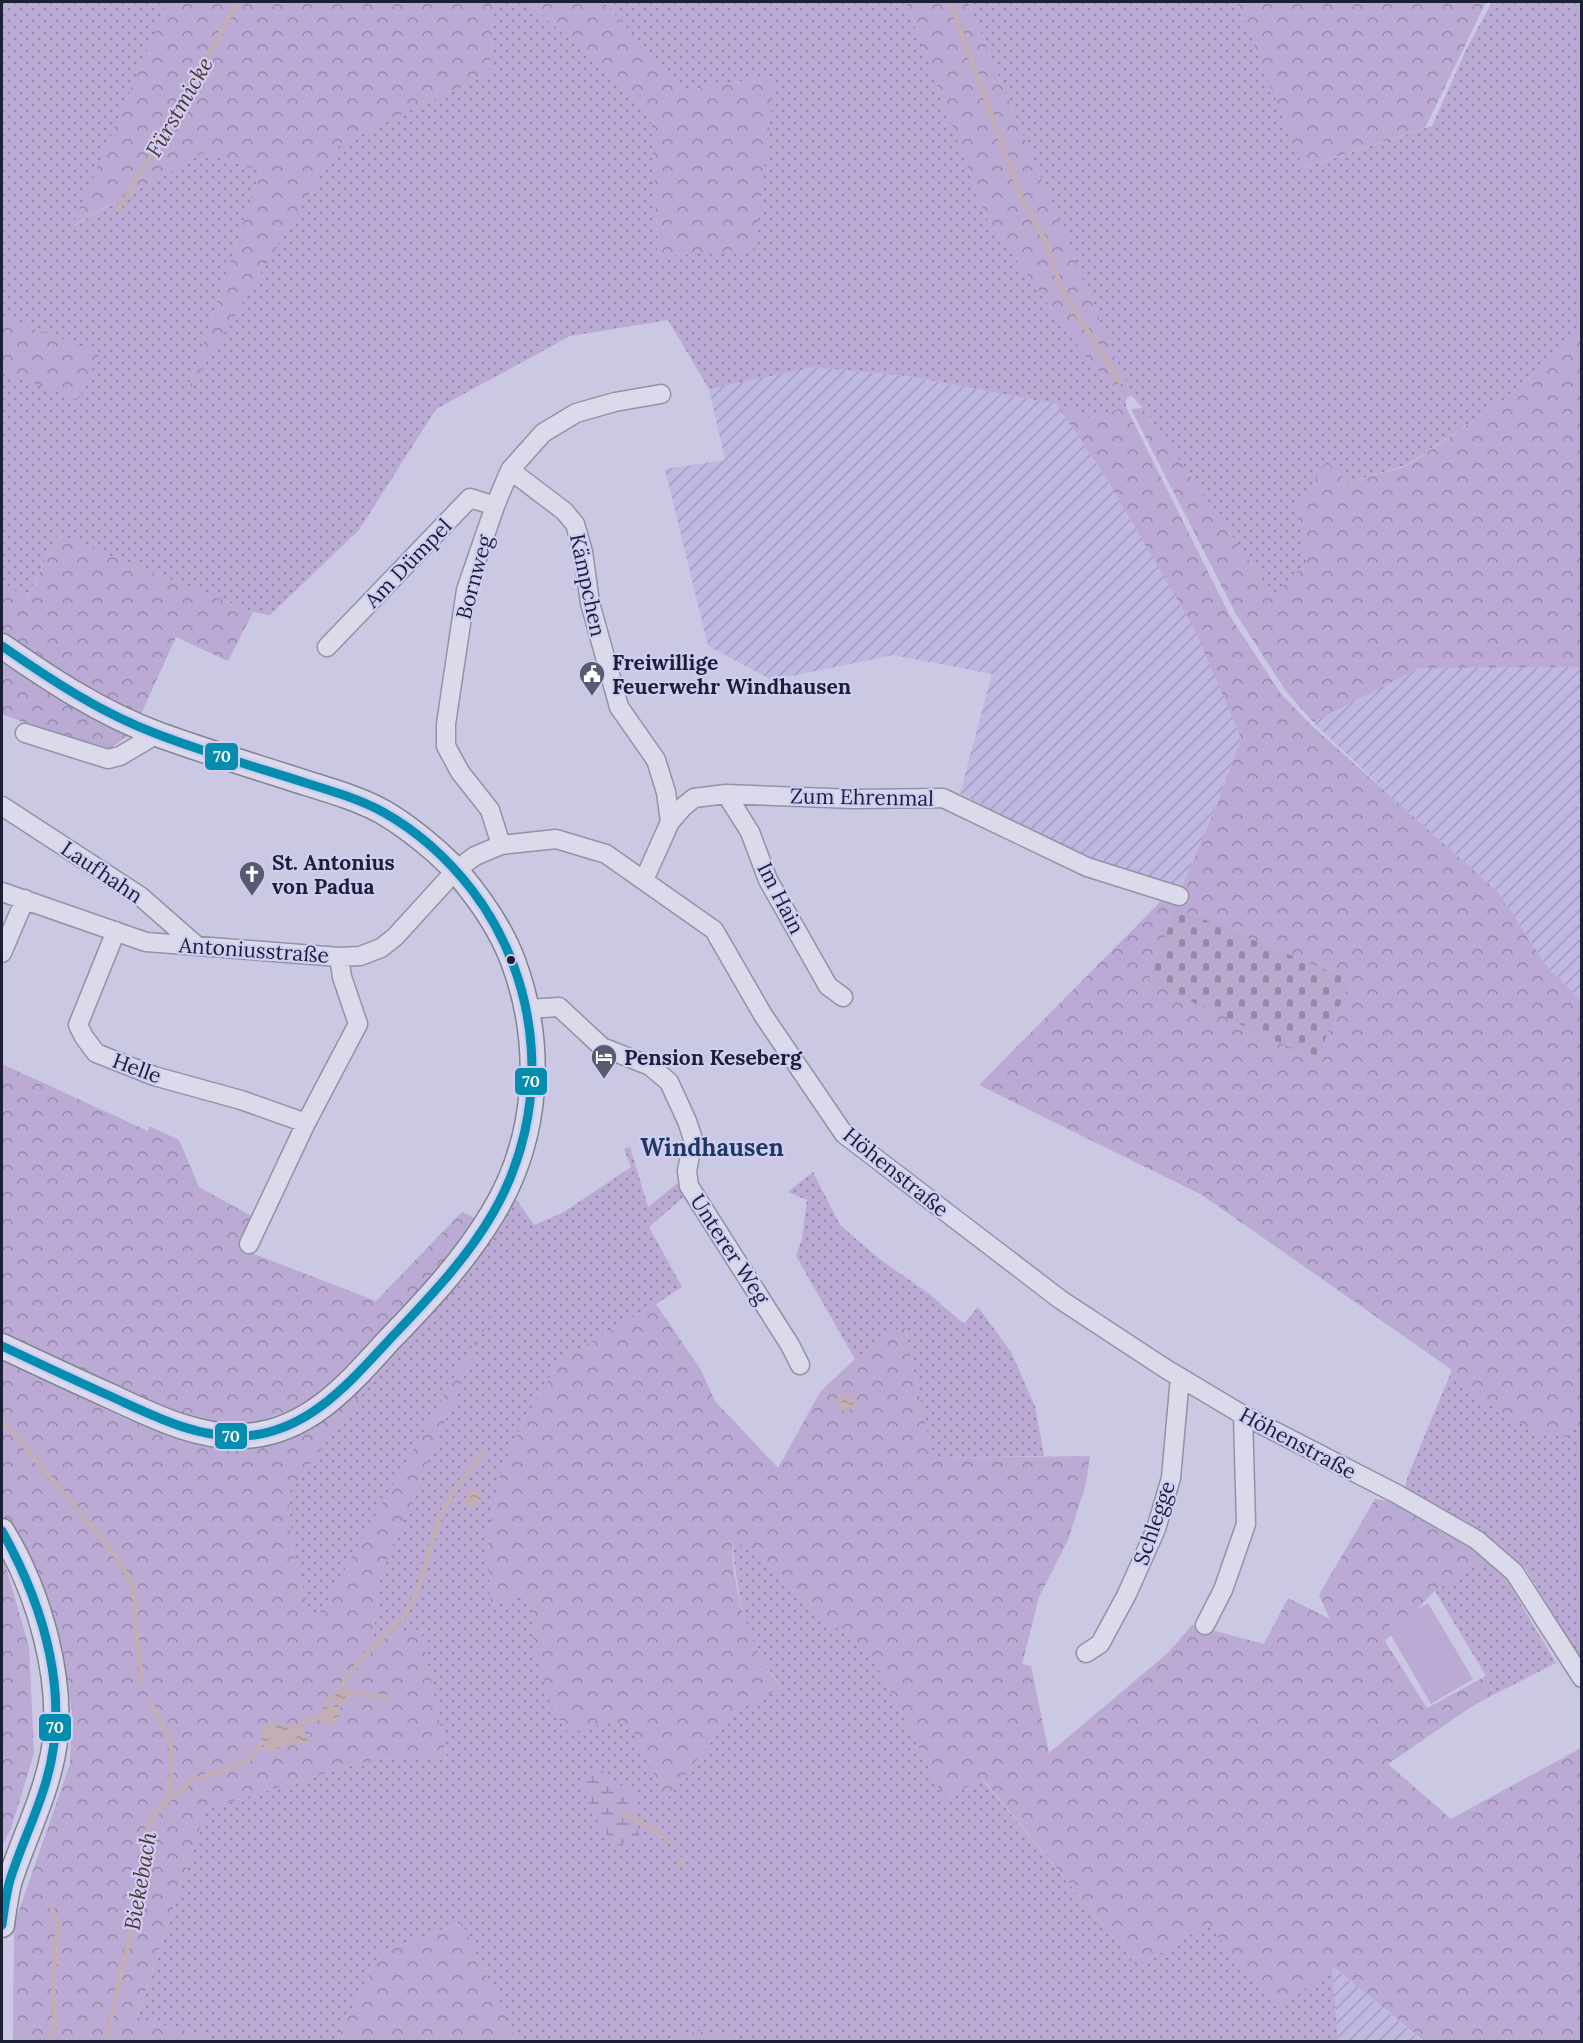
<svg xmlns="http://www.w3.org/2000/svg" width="1583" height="2043" font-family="Lora,serif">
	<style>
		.farmland { fill: url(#farmland-furrows) }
		.grass { fill: url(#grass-dots) }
		.forest { fill: url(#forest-crowns) }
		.wetland { fill: url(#wetland-marsh) }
		.cemetery { fill: url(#cemetery-stones) }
		.pitch { fill: #baaad4 }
		.water { fill: url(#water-ripples) }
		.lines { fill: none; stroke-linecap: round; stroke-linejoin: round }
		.stream { stroke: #c2aeb4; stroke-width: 4.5 }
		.minor-casing { stroke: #9293a6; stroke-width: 21 }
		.secondary-casing { stroke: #828396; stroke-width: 27 }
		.minor { stroke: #dbdaea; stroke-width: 18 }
		.secondary { stroke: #dbdaea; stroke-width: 24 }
		.bus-1-casing { stroke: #d0cdf4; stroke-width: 14 }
		.bus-1 { stroke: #058daf; stroke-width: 9 }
		.bus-dot { fill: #1b1f33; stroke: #d0cdf4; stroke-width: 2 }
		.labels { text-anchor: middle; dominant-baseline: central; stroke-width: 4.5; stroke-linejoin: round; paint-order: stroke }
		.street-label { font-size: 21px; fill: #1b1f33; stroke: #d0cdf4 }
		.poi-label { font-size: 21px; font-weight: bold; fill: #1b1f33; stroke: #d0cdf4; text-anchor: start }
		.water-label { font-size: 22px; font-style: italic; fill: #53372b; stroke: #d0cdf4 }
		.quarter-label { font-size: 24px; font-weight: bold; fill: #1c385f; stroke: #d0cdf4 }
		.line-badge { stroke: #d0cdf4; stroke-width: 2 }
		.badge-label { font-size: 16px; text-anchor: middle; font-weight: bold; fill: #fff }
	</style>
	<defs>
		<pattern id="farmland-furrows" width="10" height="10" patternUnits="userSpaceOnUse" patternTransform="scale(1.5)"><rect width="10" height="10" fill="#bfb8e1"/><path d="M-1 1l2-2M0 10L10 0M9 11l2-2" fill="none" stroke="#a49ec2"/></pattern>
		<pattern id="grass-dots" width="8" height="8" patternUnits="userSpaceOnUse" patternTransform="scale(1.5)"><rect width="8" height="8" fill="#baaad4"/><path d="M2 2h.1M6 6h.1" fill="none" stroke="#968aad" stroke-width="1.8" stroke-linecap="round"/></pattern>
		<pattern id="forest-crowns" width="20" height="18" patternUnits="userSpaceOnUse" patternTransform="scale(1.5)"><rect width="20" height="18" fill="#baaad4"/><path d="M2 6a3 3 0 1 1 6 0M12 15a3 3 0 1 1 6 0" fill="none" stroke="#968aad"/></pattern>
		<pattern id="wetland-marsh" width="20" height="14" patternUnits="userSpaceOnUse" patternTransform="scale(1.5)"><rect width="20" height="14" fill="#baaad4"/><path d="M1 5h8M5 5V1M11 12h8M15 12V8" fill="none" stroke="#968aad"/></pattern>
		<pattern id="cemetery-stones" width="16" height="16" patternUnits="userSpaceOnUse" patternTransform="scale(1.5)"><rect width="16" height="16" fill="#b7aace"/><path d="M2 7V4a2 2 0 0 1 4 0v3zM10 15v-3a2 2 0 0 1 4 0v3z" fill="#948aa8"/></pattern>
		<pattern id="water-ripples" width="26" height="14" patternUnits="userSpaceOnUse" patternTransform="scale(1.5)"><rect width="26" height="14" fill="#c2aeb4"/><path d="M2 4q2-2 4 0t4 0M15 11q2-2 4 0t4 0" fill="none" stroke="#a6959b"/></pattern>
	</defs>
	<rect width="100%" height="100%" fill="#cac8e2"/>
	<path class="farmland" d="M813 367 906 376 1056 404 1107 479 1197 632 1241 738 1217 805 1179 893 1161 901 960 793 992 674 893 655 772 680 708 646 665 469 725 460 709 389Z
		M1581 667 1582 799 1578 806 1582 809 1581 1000 1547 967 1498 892 1396 801 1313 722 1420 668Z
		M1332 1966 1423 2041H1338Z"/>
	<path class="grass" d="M2 2H168L73 226 203 153 260 171 188 391 340 144 489 73 495 2H528L651 113 658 257 775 76 685 91 603 2H906L986 217 1088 360 1126 399V407L1089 417 1056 404 907 376 813 367 709 389 668 320 570 336 436 409 359 530 270 615 253 612 58 535 26 599 2 583Z
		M968 2H1237L1304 168 1432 126 1467 48 1492 2H1581V330L1575 338 1502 401 1407 465 1347 483 1328 462 1297 507 1307 562 1273 595 1143 408 1131 395Z
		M630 1147 648 1207 684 1178 687 1194 649 1227 682 1287 656 1304 560 1360 524 1420 501 1471 488 1536 490 1606 513 1597 525 1596 532 1605 533 1642 611 1721 631 1727 667 1799 734 1712 781 1688C775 1677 767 1667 761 1657 741 1622 736 1579 732 1540L758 1554 816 1614 869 1650 944 1798 982 1779 1138 1967 1207 1924 1332 1966 1338 2041 757 2042 698 2031 662 2041H517L461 1923 380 1953 336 2041H219L137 2018 206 1809 371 1760 447 1758 421 1630 373 1638 379 1578 488 1319 313 1626 292 1547 288 1494 397 1346 488 1240 516 1199 534 1225 564 1212 631 1167 624 1149Z
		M813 1172 840 1225 878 1258 928 1293 964 1324 978 1307 1011 1352 1035 1406 1044 1456 933 1458 904 1325 855 1359 796 1256 802 1239 807 1200 788 1192Z
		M1452 1370 1485 1402 1566 1437 1581 1423V1659L1525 1568 1485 1534 1463 1520 1404 1490 1408 1476Z
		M1492 1556 1556 1663 1493 1695 1486 1676 1435 1591Z"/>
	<path class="forest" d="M168 2H495L489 73 340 144 187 394 260 171 203 153 72 226Z
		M528 2H603L685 91 775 76 755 249 658 257 651 113Z
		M906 2H968L1131 395 1126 399 1088 360 986 217Z
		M1237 2H1486L1425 128 1303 168Z
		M2 317 100 353 78 400 2 371Z
		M1581 330V667L1420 668 1313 722 1286 691 1236 614 1131 409 1143 408 1273 595 1307 562 1297 507 1327 461 1347 483 1407 466 1502 401 1575 338Z
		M1056 404 1089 417 1126 407 1230 616 1281 694 1311 725 1498 892 1547 967 1581 1000V1423L1566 1437 1533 1431 1485 1402 1452 1370 1202 1195 979 1085 1161 901 1179 893 1217 805 1241 738 1196 632 1107 479Z
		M58 535 253 612 228 661 176 637 133 732 104 753 2 714V583L27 598Z
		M2 1064 148 1131 149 1126 179 1140 199 1187 255 1218 241 1249 376 1301 462 1212 479 1220 351 1368 309 1403 252 1424 197 1420 2 1335Z
		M656 1304 701 1370 715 1401 778 1468 820 1392 855 1359 904 1325 933 1458 1090 1456 1086 1483 1068 1540 1039 1597 1022 1664 1031 1666 1049 1753 1168 1653 1192 1625 1264 1644 1288 1598 1330 1619 1319 1595 1375 1499 1394 1502 1492 1556 1435 1591 1385 1641 1427 1708 1486 1676 1493 1695 1471 1707 1388 1764 1451 1819 1581 1748V2041H1424L1332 1966 1279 2011 1207 1924 1138 1967 983 1779 944 1798 869 1650 816 1614 758 1554 732 1540C731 1574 744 1627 761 1657 767 1667 774 1678 781 1688L734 1712 667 1799 630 1727 611 1721 569 1734 552 1709 533 1642 532 1605 525 1596 513 1597 490 1606 488 1536 501 1471 524 1420 560 1360Z
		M491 1313 379 1578 373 1638 421 1629 447 1758 371 1760 206 1809 137 2017 219 2041H13L14 1925 70 1764 72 1711 60 1644 46 1595 25 1553 2 1514V1359L124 1418 207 1446 267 1445 333 1413 397 1346 288 1494 292 1547 313 1625Z
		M2 1557 4 1560 29 1647 34 1753 11 1829 2 1845Z
		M462 1923 517 2041H336L380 1953Z
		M698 2031 757 2041H662Z"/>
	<path class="wetland" d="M596 1766 634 1795 636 1810 621 1813 636 1825 641 1842 617 1845 601 1828 583 1791 584 1777Z"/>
	<path class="cemetery" d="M1176 908 1351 980 1316 1060 1148 981Z"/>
	<path class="pitch" d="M1428 1603 1473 1679 1431 1704 1386 1627Z"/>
	<path class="water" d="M846 1394 856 1401 852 1409 841 1411 836 1400 838 1396Z
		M470 1487 483 1494 475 1509 463 1503Z
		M341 1686 352 1693 341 1708 330 1698Z
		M327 1702 342 1712 332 1727 316 1719Z
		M272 1722 282 1726 301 1723 308 1740 306 1743 281 1747 271 1752 265 1751C262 1741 260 1733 265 1724Z"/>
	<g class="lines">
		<path class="stream" d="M950 2 1024 204 1047 243 1061 289 1120 382
			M118 210 176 116 237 2
			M2 1420 115 1555 131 1582 135 1603 136 1631 142 1682
			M341 1686 363 1657 403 1617 416 1595 440 1516 455 1489 483 1453
			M352 1693 386 1697
			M149 1701C173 1741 177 1753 167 1800
			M327 1702 330 1698
			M301 1723 316 1719
			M620 1813 648 1826 670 1841
			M681 1859 683 1866
			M51 2042 55 2021 53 1978 58 1927 52 1908
			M105 2042 141 1890 144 1837 152 1818 167 1801 193 1780 230 1768 251 1758 262 1742"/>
		<g class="minor-casing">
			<path id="minor" d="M510 470 564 511 575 524 583 552 590 603 619 707 656 760 666 792 670 822
				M327 647 470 498 495 506
				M25 733 108 759 120 756 157 734
				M726 794 750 832 768 880 828 986 843 997
				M2 806 140 896 197 946
				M501 845 490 810 460 772 446 746V724L466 590 495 506 510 470 543 433 576 413 615 402 661 394
				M644 880 670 822 683 807 694 798 726 794 854 799 943 798 1087 867 1179 896
				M2 892 146 942 339 957 360 956 381 948 395 937 456 870 475 856 501 845 556 839 606 854 714 930 763 1015 844 1134 1061 1300 1166 1369 1243 1415 1397 1494 1477 1540 1514 1572 1582 1678
				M116 931 78 1025 84 1037 96 1053 154 1076 241 1100 306 1123
				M2 953 25 899
				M527 1009 559 1007 602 1047 650 1066 669 1082 687 1121 693 1139 687 1171 689 1186 790 1345 800 1365
				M249 1244 306 1123 358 1024 342 977 339 957
				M1205 1625 1223 1590 1246 1524 1243 1415
				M1086 1653 1100 1644 1127 1594 1156 1529 1171 1478 1180 1377"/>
		</g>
		<g class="secondary-casing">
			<path id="secondary" d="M2 646C51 680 101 713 157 734 206 752 257 767 306 783 332 791 359 799 383 812 402 823 420 837 437 852 444 859 452 865 458 873 480 899 501 929 513 961 544 1044 539 1137 493 1213 465 1260 427 1301 389 1340 349 1384 309 1432 245 1436 198 1439 151 1415 110 1396 74 1380 38 1363 2 1346
				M2 1531C39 1591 66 1684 53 1754 45 1797 24 1838 10 1880 6 1894 4 1910 2 1925"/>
		</g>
		<use href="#minor" class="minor"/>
		<use href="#secondary" class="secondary"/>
		<g class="bus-1-casing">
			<path id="bus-1" d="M2 646C51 680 101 713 157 734 206 753 256 767 306 783 332 791 359 799 383 812 417 831 448 859 472 890 543 983 552 1111 493 1213 466 1260 427 1300 390 1339 349 1383 308 1432 245 1436 197 1439 152 1415 110 1396 74 1380 38 1363 2 1346
				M2 1531C45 1608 72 1699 45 1785 35 1818 20 1848 10 1880 6 1894 4 1910 2 1925"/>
		</g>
		<use href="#bus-1" class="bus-1"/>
	</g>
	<defs>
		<g id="civic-pin" transform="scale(1.35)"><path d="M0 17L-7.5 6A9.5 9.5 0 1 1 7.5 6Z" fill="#585a70" stroke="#d0cdf4"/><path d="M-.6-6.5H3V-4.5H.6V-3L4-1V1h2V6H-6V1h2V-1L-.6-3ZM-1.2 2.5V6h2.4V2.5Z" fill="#fff"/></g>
		<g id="church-pin" transform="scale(1.35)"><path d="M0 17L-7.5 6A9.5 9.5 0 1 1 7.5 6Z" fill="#585a70" stroke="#d0cdf4"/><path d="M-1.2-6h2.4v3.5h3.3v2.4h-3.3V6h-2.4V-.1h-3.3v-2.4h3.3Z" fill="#fff"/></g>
		<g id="hotel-pin" transform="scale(1.35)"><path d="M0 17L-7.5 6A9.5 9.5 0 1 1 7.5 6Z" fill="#585a70" stroke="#d0cdf4"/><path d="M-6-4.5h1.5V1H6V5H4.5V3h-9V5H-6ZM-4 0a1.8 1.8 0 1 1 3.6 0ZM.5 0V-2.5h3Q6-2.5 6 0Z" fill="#fff"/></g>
	</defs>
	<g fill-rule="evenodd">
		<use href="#civic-pin" x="592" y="674"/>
		<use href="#church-pin" x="252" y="874"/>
		<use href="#hotel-pin" x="604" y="1057"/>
	</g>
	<circle class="bus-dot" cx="511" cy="960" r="5"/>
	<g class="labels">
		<g class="street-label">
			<text transform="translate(408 563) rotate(-46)">Am Dümpel</text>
			<text transform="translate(474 577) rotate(-75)">Bornweg</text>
			<text transform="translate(588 585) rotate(78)">Kämpchen</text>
			<text transform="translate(862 797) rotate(1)">Zum Ehrenmal</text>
			<text transform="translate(102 872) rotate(34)">Laufhahn</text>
			<text transform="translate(781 898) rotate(63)">Im Hain</text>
			<text transform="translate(254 950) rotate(4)">Antoniusstraße</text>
			<text transform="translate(137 1068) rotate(20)">Helle</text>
			<text transform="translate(896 1172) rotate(39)">Höhenstraße</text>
			<text transform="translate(730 1249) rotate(57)">Unterer Weg</text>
			<text transform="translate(1298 1443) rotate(28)">Höhenstraße</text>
			<text transform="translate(1154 1523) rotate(-71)">Schlegge</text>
		</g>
		<g class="poi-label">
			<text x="612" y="662">Freiwillige<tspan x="612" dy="24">Feuerwehr Windhausen</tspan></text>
			<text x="272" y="862">St. Antonius<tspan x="272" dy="24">von Padua</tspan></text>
			<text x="624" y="1057">Pension Keseberg</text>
		</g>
		<g class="water-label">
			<text transform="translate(179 107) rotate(-60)">Fürstmicke</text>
			<text transform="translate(140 1881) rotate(-80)">Biekebach</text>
		</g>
		<g class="quarter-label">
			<text x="712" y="1147">Windhausen</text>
		</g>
	</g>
	<g class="line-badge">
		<rect x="204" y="742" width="35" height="29" rx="6" fill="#058daf"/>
		<rect x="514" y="1067" width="34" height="29" rx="6" fill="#058daf"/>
		<rect x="214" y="1422" width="34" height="28" rx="6" fill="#058daf"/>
		<rect x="38" y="1713" width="34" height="29" rx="6" fill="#058daf"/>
	</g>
	<g class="badge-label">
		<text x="222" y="762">70</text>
		<text x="531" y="1087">70</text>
		<text x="231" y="1442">70</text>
		<text x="55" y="1733">70</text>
	</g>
	<rect width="1583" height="2043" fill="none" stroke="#1b1f33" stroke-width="6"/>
</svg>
